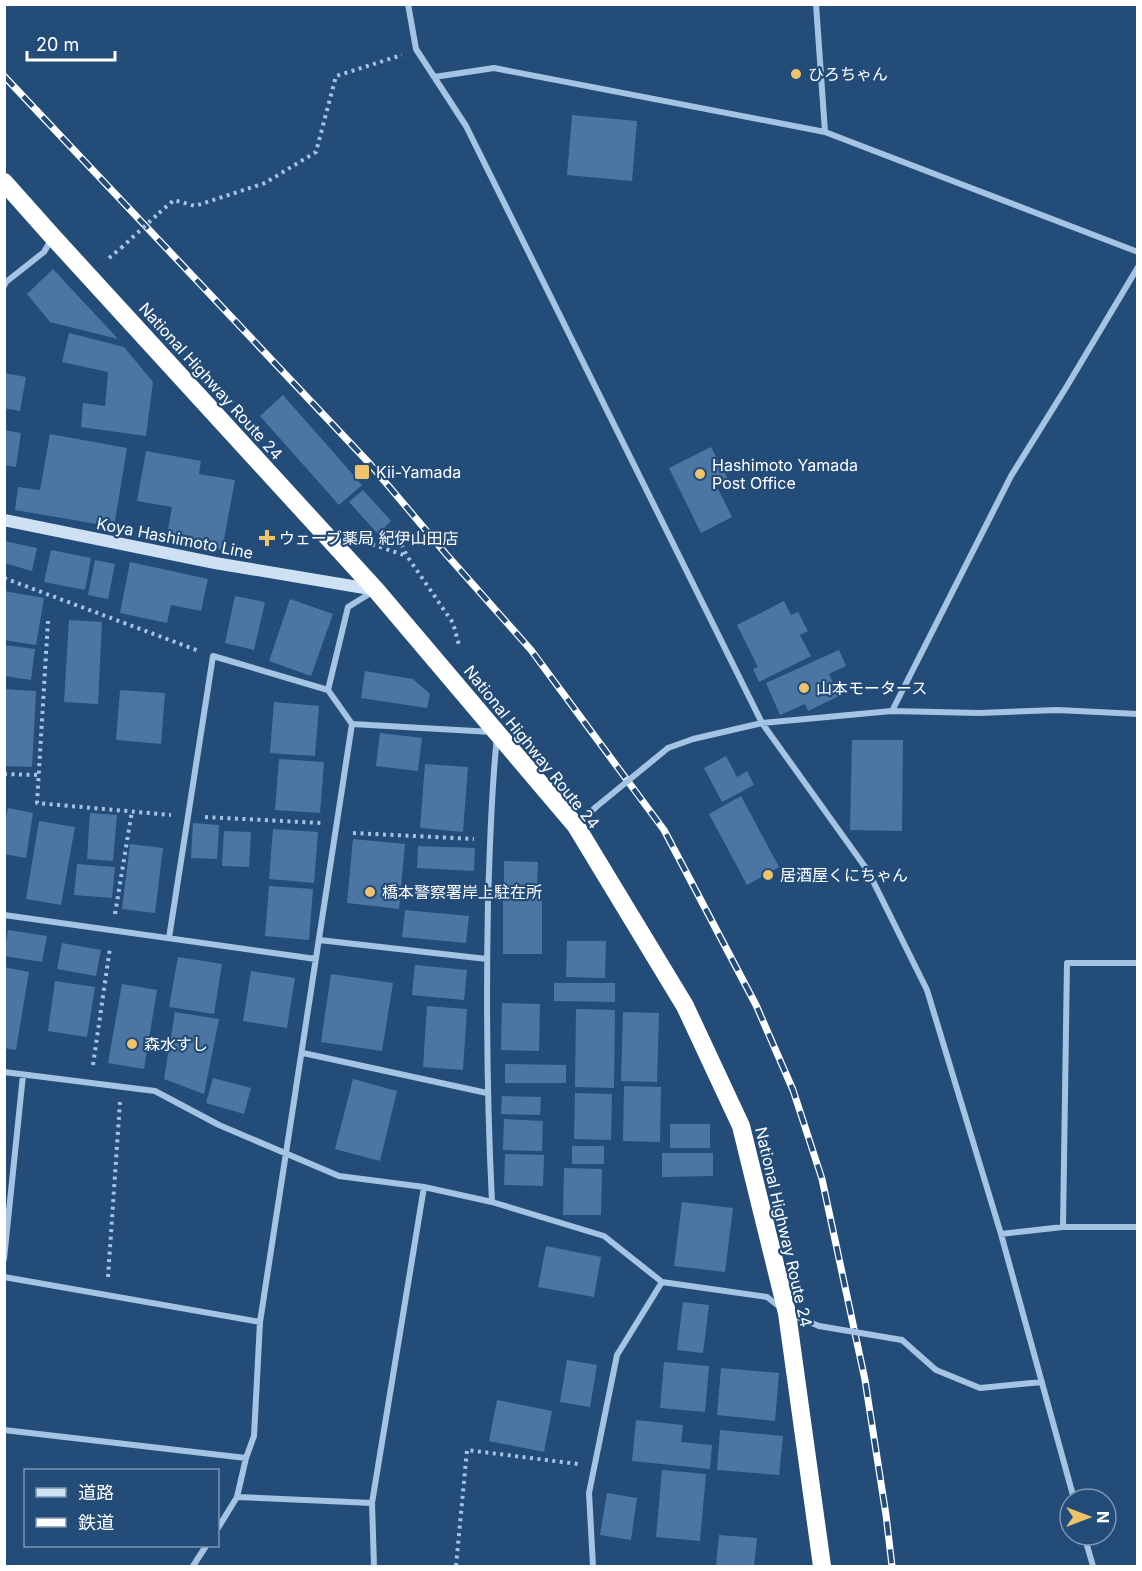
<svg xmlns="http://www.w3.org/2000/svg" width="1142" height="1571" font-family="Inter,'Noto Sans JP',sans-serif">
	<style>
		.building { fill: #4b76a3 }
		.lines { fill: none; stroke-linecap: round; stroke-linejoin: round }
		.path { stroke: #a5c4e4; stroke-width: 4; stroke-dasharray: 3 4.5; stroke-linecap: butt }
		.street { stroke: #a5c4e4; stroke-width: 6 }
		.secondary { stroke: #cee0f4; stroke-width: 12 }
		.highway { stroke: #fff; stroke-width: 18 }
		.rail-casing { stroke: #fff; stroke-width: 7 }
		.rail { stroke: #234c79; stroke-width: 4.5; stroke-dasharray: 14; stroke-linecap: butt }
		.path-bridge { stroke: #a5c4e4; stroke-width: 4; stroke-dasharray: 3 4.5; stroke-linecap: butt }
		.street-bridge { stroke: #a5c4e4; stroke-width: 6 }
		.poi-dot { fill: #efc368; stroke: #234c79; stroke-width: 2 }
		.labels { text-anchor: middle; dominant-baseline: central; stroke-width: 4.5; stroke-linejoin: round; paint-order: stroke }
		.poi-label { font-size: 16px; fill: #fff; stroke: #234c79; text-anchor: start }
		.street-label { font-size: 16px; fill: #fff; stroke: #234c79 }
	</style>
	<rect width="100%" height="100%" fill="#234c79"/>
	<path class="building" d="M572 115 637 121 632 181 567 175Z
		M53 269 118 339 50 322 27 294Z
		M69 333 124 347 153 382 146 436 81 427 83 403 105 406 108 372 62 362Z
		M4 373 26 377 20 411 4 408Z
		M283 395 362 485 339 505 260 416Z
		M4 430 21 433 16 467 4 465Z
		M50 434 127 448 114 527 15 510 18 487 40 490Z
		M711 447 728 479 716 485 732 517 701 533 669 468Z
		M146 451 201 461 199 474 235 480 222 550 166 540 172 507 137 501Z
		M363 490 391 521 378 534 349 502Z
		M4 541 37 548 32 571 4 563Z
		M51 550 91 558 85 590 44 582Z
		M95 560 115 564 108 599 88 595Z
		M130 562 208 579 201 611 171 605 167 623 120 613Z
		M4 591 44 598 36 645 4 640Z
		M235 596 265 602 254 650 225 643Z
		M290 599 333 614 311 676 269 661Z
		M784 601 791 615 798 612 808 631 800 635 811 656 759 682 753 669 758 667 737 625Z
		M69 620 102 622 98 704 64 702Z
		M4 645 35 649 31 680 4 676Z
		M839 650 846 666 829 674 839 696 808 711 805 704 780 715 766 683Z
		M365 671 413 679 430 694 427 708 361 698Z
		M4 689 36 691 32 767 4 766Z
		M120 690 165 693 161 744 116 740Z
		M274 702 319 706 315 756 270 753Z
		M380 733 422 738 418 771 376 766Z
		M852 740H903L902 831 850 830Z
		M726 756 737 777 747 771 754 785 722 802 704 768Z
		M279 759 324 762 320 813 275 810Z
		M425 764 468 767 463 832 420 828Z
		M741 796 779 867 747 885 709 814Z
		M8 808 33 813 26 858 4 854V827Z
		M90 813 117 815 113 861 87 859Z
		M39 821 75 827 61 905 26 899Z
		M193 823 219 825 217 859 191 858Z
		M273 829 318 832 314 883 269 879Z
		M224 831 251 832 249 867 222 866Z
		M353 839 405 844 399 909 347 903Z
		M130 844 163 848 155 913 122 909Z
		M418 846 475 848 474 871 417 868Z
		M504 861 538 862 537 889 504 888Z
		M77 864 115 867 112 898 74 895Z
		M269 886 313 889 309 940 265 936Z
		M503 896H542V954H503Z
		M405 910 469 916 466 943 402 937Z
		M8 930 47 936 42 962 4 956Z
		M567 941H606L605 978 566 977Z
		M62 943 101 950 96 976 57 969Z
		M178 957 222 964 214 1014 169 1007Z
		M415 965 467 970 464 1000 412 995Z
		M4 967 29 972 16 1050 4 1048Z
		M251 971 295 978 287 1028 243 1021Z
		M331 974 393 983 382 1051 321 1042Z
		M55 981 95 987 87 1037 48 1031Z
		M554 983H615V1002L554 1001Z
		M122 984 157 990 144 1069 108 1063Z
		M502 1003 540 1004 539 1051 501 1050Z
		M427 1006 467 1009 463 1070 423 1067Z
		M576 1009 615 1010 614 1088 575 1087Z
		M175 1012 219 1019 204 1094 164 1079Z
		M623 1012 659 1013 657 1082 621 1081Z
		M505 1064 566 1065V1083H505Z
		M213 1078 251 1088 244 1114 206 1103Z
		M353 1079 397 1091 380 1161 335 1149Z
		M624 1086 661 1087 660 1142 623 1141Z
		M575 1093 612 1094 611 1140 574 1139Z
		M502 1096 541 1097 540 1115 501 1114Z
		M504 1119 543 1121 542 1151 503 1150Z
		M670 1124H710V1148H670Z
		M572 1146H604V1164H572Z
		M662 1153H713V1176L662 1177Z
		M505 1154 544 1155 543 1186 504 1185Z
		M564 1168 602 1169 601 1215H563Z
		M682 1202 733 1208 725 1272 674 1266Z
		M546 1246 601 1257 594 1297 538 1287Z
		M683 1302 709 1305 703 1353 677 1350Z
		M567 1360 597 1365 590 1407 560 1402Z
		M664 1362 709 1366 705 1412 660 1408Z
		M721 1368 779 1373 775 1421 717 1415Z
		M497 1400 552 1411 544 1452 489 1441Z
		M636 1420 683 1425 681 1442 712 1445 710 1469 632 1461Z
		M720 1430 783 1436 779 1475 717 1470Z
		M662 1470 706 1474 700 1541 656 1537Z
		M607 1493 637 1498 631 1540 600 1535Z
		M719 1535 757 1538 754 1566H716Z"/>
	<g class="lines">
		<path class="path" d="M159 213 174 200 195 206 265 183 316 152 336 76 402 55
			M109 258 121 248
			M395 531 407 556 453 623 459 645
			M365 542 407 556
			M4 578 199 651
			M48 621 37 803 171 815
			M4 774 39 775
			M205 817 321 823
			M353 833 474 839
			M115 914 132 811
			M93 1065 110 948
			M108 1277 120 1102
			M456 1566 467 1450 578 1464"/>
		<path class="street" d="M408 4 416 49 466 126 762 723 868 871 927 990 1001 1234 1074 1499
			M816 4 825 132
			M434 77 494 68 825 132 1138 252
			M4 286 6 282 44 252 52 238
			M328 690 348 607 374 591
			M892 711 1011 476 1067 386 1138 267
			M352 724 492 732
			M668 748 693 739 762 723 892 711 979 713 1057 710 1138 714
			M577 825 596 807
			M4 915 316 959
			M169 938 213 656 328 690 352 724 260 1322 254 1436 246 1458 237 1497 218 1528
			M319 940 487 959
			M303 1053 487 1093
			M4 1072 155 1091 219 1125 339 1176 424 1187 492 1202C487 1102 486 1002 488 901 490 846 491 792 497 737
			M492 1202 604 1236 662 1282 767 1297 781 1308
			M1063 1227 1067 963H1138
			M1001 1234 1063 1227H1138
			M4 1259 23 1075
			M4 1277 260 1322
			M792 1315 819 1326
			M902 1340 936 1370 980 1388 1042 1382
			M4 1430 246 1458
			M237 1497 372 1503
			M1084 1535 1093 1566
			M193 1566 206 1546
			M374 1566 372 1503 424 1187
			M593 1566 589 1493 617 1355 662 1282"/>
		<path class="secondary" d="M4 520 215 563 376 590"/>
		<path class="highway" d="M4 182 53 237 376 590 576 826 685 1006 741 1126 787 1313 822 1566"/>
		<g class="rail-casing">
			<path id="rail" d="M4 76 370 464 446 554 531 650 664 830 756 1005 793 1090 822 1179 865 1380 886 1515 892 1566"/>
		</g>
		<use href="#rail" class="rail"/>
		<path class="path-bridge" d="M121 248 159 213"/>
		<path class="street-bridge" d="M596 807 668 748
			M819 1326 902 1340"/>
	</g>
	<g class="poi-dot">
		<circle cx="796" cy="74" r="6"/>
		<rect x="354" y="464" width="16" height="16" rx="3"/>
		<circle cx="700" cy="474" r="6"/>
		<path d="M264 529h6v6h6v6h-6v6h-6v-6h-6v-6h6z"/>
		<circle cx="804" cy="688" r="6"/>
		<circle cx="768" cy="875" r="6"/>
		<circle cx="370" cy="892" r="6"/>
		<circle cx="132" cy="1044" r="6"/>
	</g>
	<g class="labels">
		<g class="poi-label">
			<text x="808" y="74">ひろちゃん</text>
			<text x="712" y="465">Hashimoto Yamada<tspan x="712" dy="18">Post Office</tspan></text>
			<text x="376" y="472">Kii-Yamada</text>
			<text x="279" y="538">ウェーブ薬局 紀伊山田店</text>
			<text x="816" y="688">山本モータース</text>
			<text x="780" y="875">居酒屋くにちゃん</text>
			<text x="382" y="892">橋本警察署岸上駐在所</text>
			<text x="144" y="1044">森水すし</text>
		</g>
		<g class="street-label">
			<text transform="translate(211 381) rotate(48)">National Highway Route 24</text>
			<text transform="translate(175 538) rotate(11)">Koya Hashimoto Line</text>
			<text transform="translate(532 747) rotate(51)">National Highway Route 24</text>
			<text transform="translate(784 1227) rotate(77)">National Highway Route 24</text>
		</g>
	</g>
	<rect width="1142" height="1571" fill="none" stroke="#ffffff" stroke-width="12"/>
	<rect x="24" y="1469" width="195" height="78" fill="#234c79" stroke="#7b94af" stroke-width="1.5"/>
	<rect x="36" y="1488" width="30" height="9" fill="#cee0f4" stroke="#7b94af" stroke-width="1.5"/>
	<text x="78" y="1499" font-size="18" fill="#ffffff">道路</text>
	<rect x="36" y="1518" width="30" height="9" fill="#ffffff" stroke="#7b94af" stroke-width="1.5"/>
	<text x="78" y="1529" font-size="18" fill="#ffffff">鉄道</text>
	<g transform="translate(1088 1517) rotate(90)"><circle r="28" fill="#234c79" stroke="#7b94af" stroke-width="1.5"/>
	<path d="M0-4.5L10 22L0 15L-10 22Z" fill="#efc368"/>
	<text y="-9" font-size="16" font-weight="bold" text-anchor="middle" fill="#ffffff">N</text>
	</g>
	<path d="M27 51v9h88v-9" fill="none" stroke="#ffffff" stroke-width="3"/>
	<text x="36" y="51" font-size="18" fill="#ffffff" stroke="#234c79" stroke-width="4.5" paint-order="stroke">20 m</text>
</svg>
